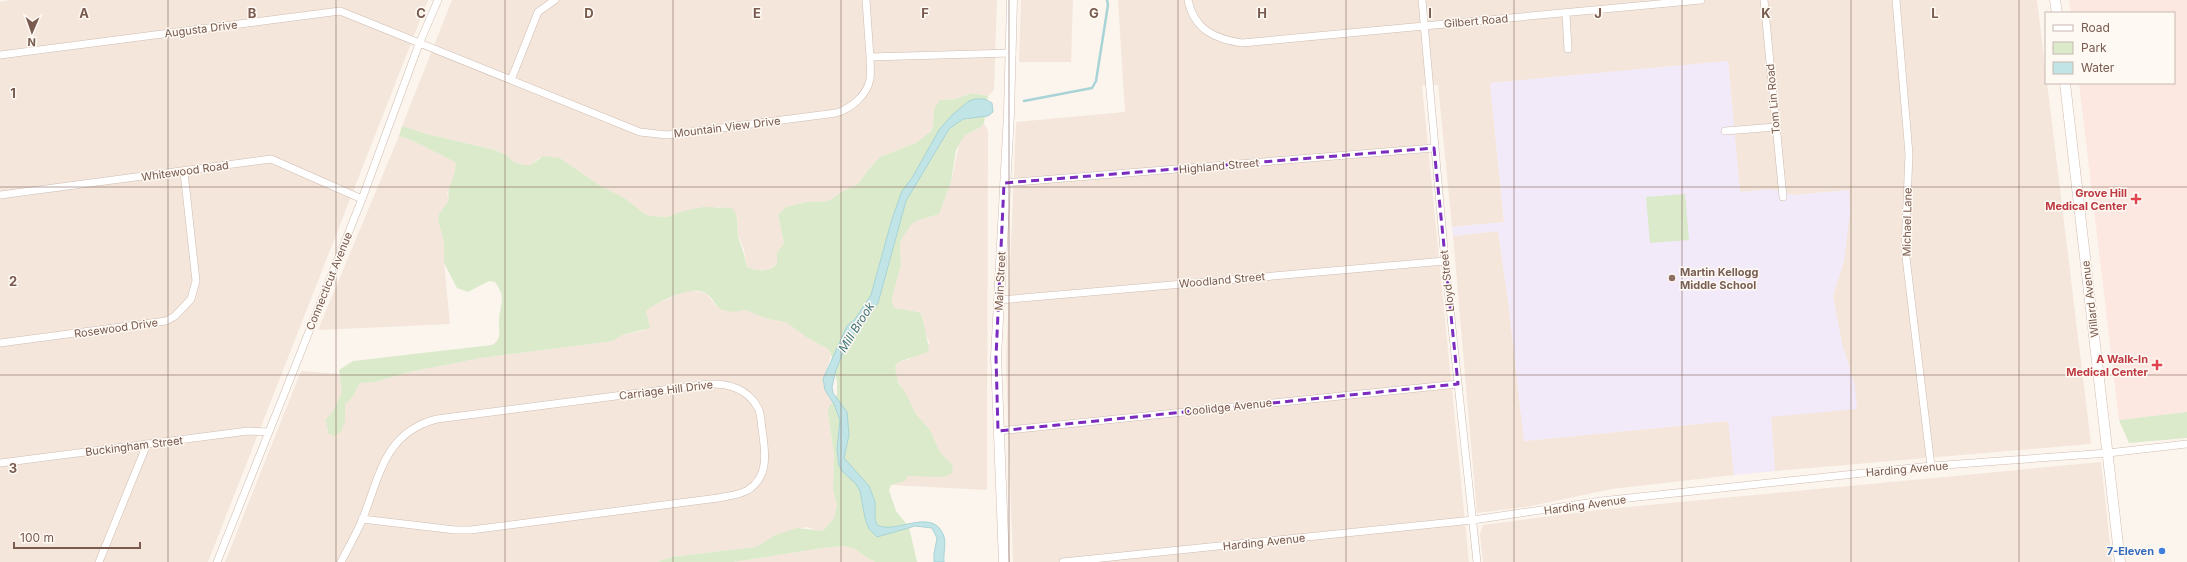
<svg xmlns="http://www.w3.org/2000/svg" width="2187" height="562" font-family="Inter,sans-serif">
	<style>
		.residential { fill: #f4e6db }
		.commercial { fill: #fce7e1 }
		.education { fill: #f2e9f9 }
		.green { fill: #daeacb }
		.water { fill: #c1e4e6; stroke: #a8d4d7 }
		.lines { fill: none; stroke-linecap: round; stroke-linejoin: round }
		.stream { stroke: #a8d4d7; stroke-width: 2.5 }
		.minor-casing { stroke: #cfbcb1; stroke-width: 8 }
		.secondary-casing { stroke: #d4beb2; stroke-width: 11 }
		.minor { stroke: #fff; stroke-width: 7 }
		.secondary { stroke: #fff; stroke-width: 10 }
		.marked { fill: none; stroke: #7b2cbf; stroke-width: 3; stroke-dasharray: 8 5; stroke-linejoin: round }
		.grid { fill: none; stroke: #785a4f; stroke-width: 1; stroke-opacity: 0.55 }
		.health-dot { fill: #e0444e; stroke: #fef9f3; stroke-width: 1.5 }
		.education-dot { fill: #8d6e63; stroke: #fef9f3; stroke-width: 1.5 }
		.shop-dot { fill: #3f7fe0; stroke: #fef9f3; stroke-width: 1.5 }
		.labels { text-anchor: middle; dominant-baseline: central; stroke-width: 3; stroke-linejoin: round; paint-order: stroke }
		.street-label { font-size: 11px; fill: #785a4f; stroke: #fef9f3 }
		.health-label { font-size: 11px; font-weight: bold; fill: #be3a42; stroke: #fef9f3; text-anchor: end }
		.education-label { font-size: 11px; font-weight: bold; fill: #785e54; stroke: #fef9f3; text-anchor: start }
		.shop-label { font-size: 11px; font-weight: bold; fill: #366cbe; stroke: #fef9f3; text-anchor: end }
		.water-label { font-size: 12px; font-style: italic; fill: #42777c; stroke: #fef9f3 }
		.grid-label { font-size: 13px; text-anchor: middle; font-weight: bold; fill: #785a4f; stroke: #fef9f3; stroke-width: 3; stroke-linejoin: round; paint-order: stroke }
	</style>
	<rect width="100%" height="100%" fill="#fcf5ed"/>
	<path class="residential" d="M10 0H428L208 562H0V2Z
		M452 0H997L994 90 988 96 972 93 956 99H946L934 109 933 126 927 136 916 143 880 157 868 170 858 184 843 191 829 201 807 202 786 207 778 215 784 243 777 253V264L768 270H757L747 267 744 250 738 234 737 217 721 207 683 211 667 217 651 216 645 214 623 197 602 187 560 158H539L530 165H524L514 162 506 155 495 150 427 134 402 126Z
		M1021 0H1073L1071 62H1019Z
		M1118 0H2037L2091 444 1775 471 1771 417 1855 386 1842 344 1833 296 1844 261 1849 190 1794 195 1771 189 1740 192 1728 61 1490 83 1504 222 1452 227 1438 85H1422L1469 562H1013L1006 363 1016 122 1125 112Z
		M984 123 988 131 987 490 891 485 905 481 908 476 925 475 951 463 940 452 930 430 915 413 896 378 895 367 898 362 910 359 930 343 925 332 922 316 919 312 895 308 892 303V298L901 265 900 244 902 238 912 224 916 221 939 214 951 182 959 145 965 135 981 127Z
		M399 136 411 140 455 162 456 173 447 194 449 200 439 214 438 220 444 242V263L450 324 318 330Z
		M1498 231 1509 308 1524 441 1729 421 1734 475 1612 489 1526 507 1477 513 1453 236Z
		M688 290 706 293 717 307 734 312 745 310 768 319 786 322 806 337 828 349 831 354 823 384 833 402 828 409V414L834 454 833 489 837 506 834 518 823 531H818L807 527 775 535 756 547 671 557 657 562H225L301 371 339 374 342 387V393L332 413 326 419 328 433 345 421V404L352 398 360 383 375 382 409 372 481 358 613 341 622 335 645 330 649 322 646 317V311L650 307Z
		M2101 462 2112 562H1483L1480 534 1483 525 1597 510Z
		M843 546 855 549 867 558 875 562H733L823 548Z"/>
	<path class="commercial" d="M2069 0H2187V412L2119 420 2079 83H2174V13H2071Z"/>
	<path class="education" d="M1728 61 1740 192 1771 189 1794 195 1849 190 1850 214 1844 261 1833 296 1842 344 1855 386 1857 409 1771 417 1775 471 1734 475 1728 421 1524 441 1509 308 1498 231 1453 236 1452 227 1504 222 1490 83Z"/>
	<path class="green" d="M972 93 988 96 984 123 981 127 965 135 956 150 951 182 939 214 916 221 912 224 902 238 900 244 901 265 892 298V303L895 308 919 312 922 316 929 348 926 353 898 362 895 367 898 383 905 392 915 413 930 430 940 452 951 463 953 469 951 474 943 477 908 476 905 481 891 485 889 490 896 511 909 527 917 562H875L867 558 855 549 843 546 823 548 733 562H657L671 557 756 547 775 535 797 528 823 531 834 518 837 506 833 489 834 454 828 414V409L837 394V382L831 354 828 349 806 337 786 322 768 319 745 310 734 312 722 310C715 306 713 298 707 294 694 284 663 300 651 307L646 311 650 328 622 335 613 341 481 358 409 372 375 382 360 383 352 398 345 404V421L341 432 334 436 328 433 326 419 332 413 342 392 339 370 353 361 492 345C503 339 498 330 499 320 500 303 507 298 495 282L489 281 468 292 457 288 444 263V242L438 220 439 214 449 200C445 186 458 177 455 162L411 140 399 136 402 126 427 134 495 150 506 155 514 162 524 165H530L544 156 560 158 602 187 623 197 645 214 651 216 667 217 683 211 704 207 732 208C740 217 736 228 739 239 742 248 745 257 747 267 758 271 768 273 777 264V253L784 243 778 215 786 207 807 202 829 201 843 191 858 184 868 170 880 157 916 143 931 131 933 126 934 109 940 100 956 99Z
		M1685 194 1689 240 1650 243 1646 197Z
		M2187 412V438L2129 443 2119 420Z"/>
	<path class="water" d="M975 99H984L992 103 993 112 988 116 963 119 949 129 906 201 878 303 847 343 836 370 832 387 833 393 847 412 849 435 844 458 869 486 875 502V519L877 525C896 535 931 507 943 534 947 542 943 553 944 562H934V554L937 538 932 528 915 526 877 537 869 529 865 518 860 491 856 484 842 471 839 465 837 449 840 420 834 404 825 390 823 379 847 326 855 319 871 295 892 219 902 191 912 178 939 130 952 115 969 101Z"/>
	<g class="lines">
		<path class="stream" d="M1024 101 1092 88 1096 81 1108 5 1107 0"/>
		<g class="minor-casing">
			<path id="minor" d="M866 0 870 57
				M1188 0C1194 29 1214 39 1242 43L1701 0
				M1422 0 1445 261 1477 562
				M1764 0 1783 197
				M1896 0 1909 154 1905 249 1931 466
				M1566 14 1568 49
				M0 55 340 11 640 132 667 135 836 113C850 109 867 96 870 79 871 72 870 64 870 57L1012 53
				M511 80 538 12 555 0
				M1725 131 1776 127
				M1004 183 1434 148
				M0 195 271 159 362 199
				M1000 300 1445 261
				M0 343 166 321 175 316 191 299 196 281 184 172
				M998 431 1458 384
				M0 463 248 431 268 432
				M99 562 147 444
				M217 562 362 199 419 44 438 0
				M341 562C348 548 357 533 363 518 380 475 385 432 437 419L709 384C728 383 748 389 758 408 761 413 761 422 762 429 765 450 770 476 748 490 739 495 728 496 718 498L471 530H455L362 519
				M1063 562 1473 520 1601 501 1750 485 1931 466 2108 453 2187 444"/>
		</g>
		<g class="secondary-casing">
			<path id="secondary" d="M2055 0 2057 13
				M2065 83 2120 562
				M1004 562 996 357 1009 114 1012 0"/>
		</g>
		<use href="#minor" class="minor"/>
		<use href="#secondary" class="secondary"/>
	</g>
	<path class="marked" d="M1434 148 1458 384 998 431 996 357 1004 183Z"/>
	<path class="grid" d="M168 0V562M336 0V562M505 0V562M673 0V562M841 0V562M1009 0V562M1178 0V562M1346 0V562M1514 0V562M1682 0V562M1851 0V562M2019 0V562M0 187H2187M0 375H2187"/>
	<g class="health-dot">
		<path d="M2134 193h4v4h4v4h-4v4h-4v-4h-4v-4h4z"/>
		<path d="M2155 359h4v4h4v4h-4v4h-4v-4h-4v-4h4z"/>
	</g>
	<circle class="education-dot" cx="1672" cy="278" r="4"/>
	<circle class="shop-dot" cx="2162" cy="551" r="4"/>
	<g class="labels">
		<g class="street-label">
			<text transform="translate(1476 21) rotate(-5)">Gilbert Road</text>
			<text transform="translate(201 29) rotate(-7)">Augusta Drive</text>
			<text transform="translate(1773 99) rotate(-95)">Tom Lin Road</text>
			<text transform="translate(727 127) rotate(-7)">Mountain View Drive</text>
			<text transform="translate(1219 166) rotate(-5)">Highland Street</text>
			<text transform="translate(185 171) rotate(-8)">Whitewood Road</text>
			<text transform="translate(1907 222) rotate(-89)">Michael Lane</text>
			<text transform="translate(1222 280) rotate(-5)">Woodland Street</text>
			<text transform="translate(329 281) rotate(-68)">Connecticut Avenue</text>
			<text transform="translate(1000 281) rotate(-87)">Main Street</text>
			<text transform="translate(1447 281) rotate(-96)">Lloyd Street</text>
			<text transform="translate(2090 299) rotate(-97)">Willard Avenue</text>
			<text transform="translate(116 328) rotate(-8)">Rosewood Drive</text>
			<text transform="translate(666 390) rotate(-7)">Carriage Hill Drive</text>
			<text transform="translate(1228 407) rotate(-6)">Coolidge Avenue</text>
			<text transform="translate(134 446) rotate(-7)">Buckingham Street</text>
			<text transform="translate(1907 469) rotate(-5)">Harding Avenue</text>
			<text transform="translate(1585 505) rotate(-8)">Harding Avenue</text>
			<text transform="translate(1264 542) rotate(-6)">Harding Avenue</text>
		</g>
		<g class="health-label">
			<text x="2127" y="193">Grove Hill<tspan x="2127" dy="13">Medical Center</tspan></text>
			<text x="2148" y="359">A Walk-In<tspan x="2148" dy="13">Medical Center</tspan></text>
		</g>
		<g class="education-label">
			<text x="1680" y="272">Martin Kellogg<tspan x="1680" dy="13">Middle School</tspan></text>
		</g>
		<g class="shop-label">
			<text x="2154" y="551">7-Eleven</text>
		</g>
		<g class="water-label">
			<text transform="translate(856 327) rotate(-58)">Mill Brook</text>
		</g>
	</g>
	<g class="grid-label">
		<text x="84" y="18">A</text>
		<text x="252" y="18">B</text>
		<text x="421" y="18">C</text>
		<text x="589" y="18">D</text>
		<text x="757" y="18">E</text>
		<text x="925" y="18">F</text>
		<text x="1094" y="18">G</text>
		<text x="1262" y="18">H</text>
		<text x="1430" y="18">I</text>
		<text x="1598" y="18">J</text>
		<text x="1766" y="18">K</text>
		<text x="1935" y="18">L</text>
		<text x="13" y="98">1</text>
		<text x="13" y="286">2</text>
		<text x="13" y="473">3</text>
	</g>
	<rect x="2045" y="12" width="130" height="72" fill="#fef9f3" stroke="#c8b9b1"/>
	<rect x="2053" y="25" width="20" height="6" fill="#ffffff" stroke="#c8b9b1"/>
	<text x="2081" y="32" font-size="12" fill="#785a4f">Road</text>
	<rect x="2053" y="42" width="20" height="12" fill="#daeacb" stroke="#c8b9b1"/>
	<text x="2081" y="52" font-size="12" fill="#785a4f">Park</text>
	<rect x="2053" y="62" width="20" height="12" fill="#c1e4e6" stroke="#c8b9b1"/>
	<text x="2081" y="72" font-size="12" fill="#785a4f">Water</text>
	<g transform="translate(32 32) rotate(182)" stroke="#fef9f3" stroke-width="3" paint-order="stroke">
	<path d="M0-3L7 15L0 10L-7 15Z" fill="#785a4f"/>
	<text y="-6" font-size="11" font-weight="bold" text-anchor="middle" fill="#785a4f">N</text>
	</g>
	<path d="M14 542v6h126v-6" fill="none" stroke="#785a4f" stroke-width="2"/>
	<text x="20" y="542" font-size="12" fill="#785a4f" stroke="#fef9f3" stroke-width="3" paint-order="stroke">100 m</text>
</svg>
